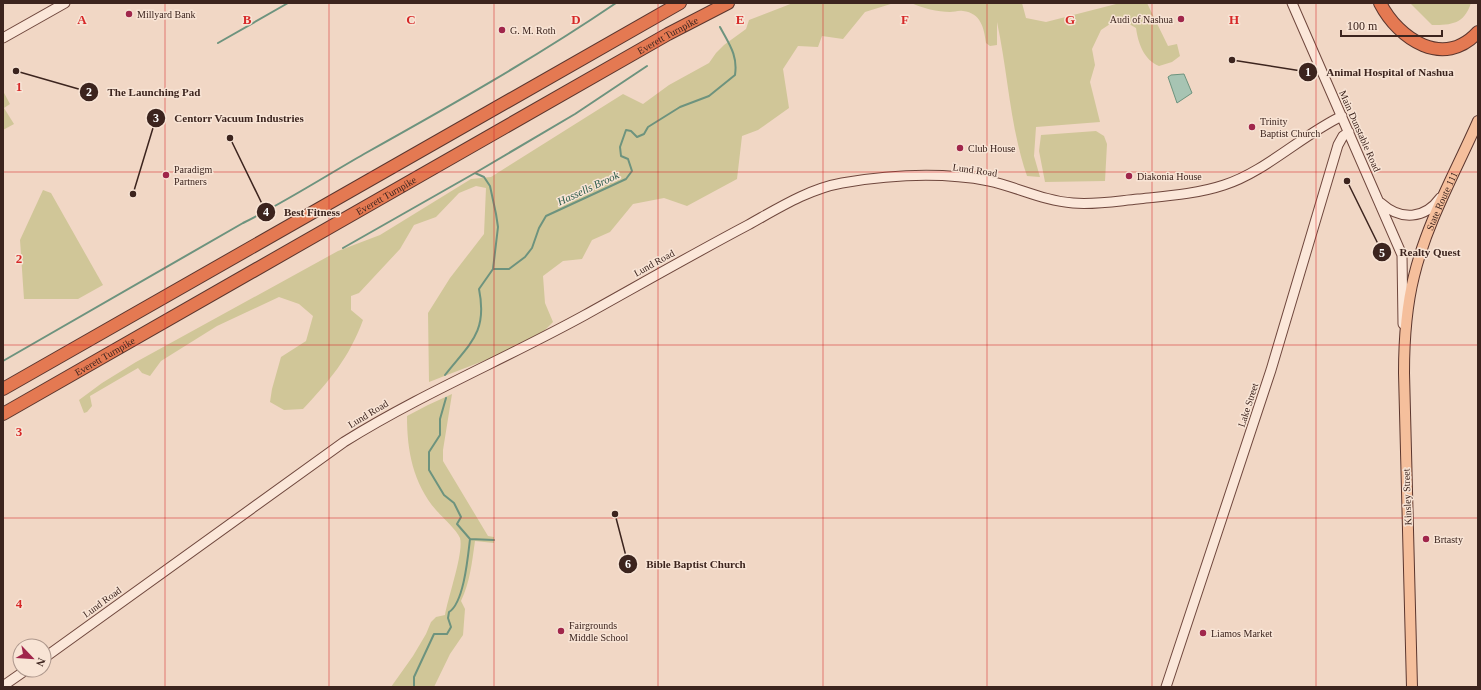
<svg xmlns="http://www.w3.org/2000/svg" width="1481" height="690" font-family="Georgia,serif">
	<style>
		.green { fill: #d0c698 }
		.water { fill: #a7c4b3; stroke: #6d937e }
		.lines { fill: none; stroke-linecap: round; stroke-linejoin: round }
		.stream { stroke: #6d937e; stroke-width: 2 }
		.secondary-casing { stroke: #6f473d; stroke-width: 11 }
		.primary-casing { stroke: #5b362e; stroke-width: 12 }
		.highway-casing { stroke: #5b362e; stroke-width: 14 }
		.secondary { stroke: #fbe7d9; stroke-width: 9 }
		.primary { stroke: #f5bf9c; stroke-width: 10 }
		.highway { stroke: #e47952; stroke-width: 12 }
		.grid { fill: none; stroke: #d62828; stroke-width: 1; stroke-opacity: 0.55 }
		.poi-dot { fill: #a0264b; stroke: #f8e4d5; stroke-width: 1.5 }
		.labels { text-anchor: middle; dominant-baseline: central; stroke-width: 3; stroke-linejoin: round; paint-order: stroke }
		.poi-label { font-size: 10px; fill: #3c241e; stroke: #f8e4d5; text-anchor: start }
		.street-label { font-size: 10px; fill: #3c241e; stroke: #f8e4d5 }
		.water-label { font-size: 11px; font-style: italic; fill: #2d5d4c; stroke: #f8e4d5 }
		.grid-label { font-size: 13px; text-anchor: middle; font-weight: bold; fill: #d62828; stroke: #f8e4d5; stroke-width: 3; stroke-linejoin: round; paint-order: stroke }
		.leader { fill: none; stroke: #3c241e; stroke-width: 1.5 }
		.callout-dot { fill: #3c241e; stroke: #f8e4d5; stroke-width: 1.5 }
		.mark-label { font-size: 12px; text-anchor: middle; font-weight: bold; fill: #fff }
		.callout-label { font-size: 11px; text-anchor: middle; font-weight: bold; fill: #3c241e; stroke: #f8e4d5; stroke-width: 3; stroke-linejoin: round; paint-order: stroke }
	</style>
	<rect width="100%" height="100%" fill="#f1d7c5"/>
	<path class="green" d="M793 3H894L865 12 843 39 822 36 818 47 798 46 783 69 789 108 758 130 742 136 737 179 687 206 664 198 633 204 610 232 592 240 582 259 563 261 543 276 545 303 553 322 539 336 509 351 429 382 428 313 450 278 484 234 486 188 476 186 459 193 436 217 414 225 400 249 359 293 351 296V310L363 320C349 358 330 380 303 409L284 410 270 402 272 389 281 357 306 341 313 316 299 304 279 297 217 326 161 361 150 376 142 373 138 368 90 396 92 406 87 412 84 413 79 400 102 383 136 362 338 251 380 235 471 179 491 177 623 94 643 104 669 85 709 63 716 53 724 45 746 29 749 20Z
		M911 3H1022L1026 18 1046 22 1120 3H1147L1168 46 1177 44 1180 56 1172 62 1159 66C1144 60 1138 43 1136 28L1119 18 1101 30 1092 49 1095 65 1090 82 1100 122 1036 127 1034 156 1040 177 1027 176C1010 127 1008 73 997 22V45L990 46 986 43C984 28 981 13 963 11 959 10 954 12 950 12 938 12 922 8 911 3Z
		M1410 3H1471C1464 24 1452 25 1432 25Z
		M3 91 10 104 4 108 14 124 3 130Z
		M1096 131 1104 136 1107 144 1105 181 1045 182 1039 151 1041 135Z
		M43 190 51 193 103 285 78 299H24L20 240Z
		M452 394 443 450V461L488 536 494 537V543L475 541C472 562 470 582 461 601L465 609 463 635 450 654 434 687H391L413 656 426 634 431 622 436 617 445 615C448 597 464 552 460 538 457 530 441 516 436 510 413 483 407 451 407 416L428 405Z"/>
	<path class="water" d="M1184 74 1192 93 1177 103 1168 77 1171 75Z"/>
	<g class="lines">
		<path class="stream" d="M218 43 288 3
			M475 173 575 114 647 66
			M343 248 475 173 484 177 490 186 496 214 498 227 493 269
			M3 361 243 223C285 202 324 177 364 154 450 106 535 58 616 3
			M445 375C469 344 488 333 479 289L493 269H509L525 257 532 248 539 228 546 216 626 179 632 171 628 159 621 156 620 147 626 130 631 131 637 137 644 134 648 127 680 107 709 96 735 75C738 55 729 44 720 27
			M470 539 494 540
			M414 687V677L434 634H447L451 627 448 618 449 612C464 603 468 556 470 539L457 524 461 517 454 503 444 495 429 470V452L440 435V419L446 398"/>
		<g class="secondary-casing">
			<path id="secondary" d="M1292 3 1402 255 1403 324
				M3 38 65 3
				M1381 203C1401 221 1425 219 1440 198
				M44 658 344 442C421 394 505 359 585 315 639 285 693 254 748 225 777 209 808 189 842 183 889 175 942 172 989 181 1017 187 1044 201 1073 203 1095 205 1117 201 1138 199 1167 196 1197 194 1224 185 1265 172 1302 135 1342 116
				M3 686 26 670
				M1166 687 1271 370 1338 145 1343 136 1349 132"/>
		</g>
		<g class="primary-casing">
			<g id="primary">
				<path id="s1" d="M1412 687 1404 373C1404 340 1406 308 1414 276 1427 222 1456 171 1478 121"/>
			</g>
		</g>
		<g class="highway-casing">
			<g id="highway">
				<path d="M1380 3C1399 40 1444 69 1478 32"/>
				<path d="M3 389 680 3"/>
				<path id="s2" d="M3 414 668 34 728 3"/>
			</g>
		</g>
		<use href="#secondary" class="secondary"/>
		<use href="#primary" class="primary"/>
		<use href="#highway" class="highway"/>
	</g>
	<path class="grid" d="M165 3V687M329 3V687M494 3V687M658 3V687M823 3V687M987 3V687M1152 3V687M1316 3V687M3 172H1478M3 345H1478M3 518H1478"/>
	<g class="poi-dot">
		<circle cx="129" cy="14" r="4"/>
		<circle cx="1181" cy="19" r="4"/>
		<circle cx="502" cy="30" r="4"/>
		<circle cx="1252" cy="127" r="4"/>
		<circle cx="960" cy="148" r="4"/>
		<circle cx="166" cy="175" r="4"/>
		<circle cx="1129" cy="176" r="4"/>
		<circle cx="1426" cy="539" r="4"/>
		<circle cx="561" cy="631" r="4"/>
		<circle cx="1203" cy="633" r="4"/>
	</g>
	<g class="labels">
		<g class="poi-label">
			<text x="137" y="14">Millyard Bank</text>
			<text x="1173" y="19" text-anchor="end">Audi of Nashua</text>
			<text x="510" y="30">G. M. Roth</text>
			<text x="1260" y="121">Trinity<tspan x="1260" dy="12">Baptist Church</tspan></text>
			<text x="968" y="148">Club House</text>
			<text x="174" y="169">Paradigm<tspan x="174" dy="12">Partners</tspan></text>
			<text x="1137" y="176">Diakonia House</text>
			<text x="1434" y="539">Brtasty</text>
			<text x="569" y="625">Fairgrounds<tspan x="569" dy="12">Middle School</tspan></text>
			<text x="1211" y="633">Liamos Market</text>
		</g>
		<g class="street-label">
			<text stroke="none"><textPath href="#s2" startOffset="765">Everett Turnpike</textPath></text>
			<text transform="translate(1360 131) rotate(66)">Main Dunstable Road</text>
			<text transform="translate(975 170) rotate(8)">Lund Road</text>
			<text stroke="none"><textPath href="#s2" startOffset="441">Everett Turnpike</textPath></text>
			<text stroke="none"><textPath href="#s1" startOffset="492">State Route 111</textPath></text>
			<text transform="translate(654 263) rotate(-29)">Lund Road</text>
			<text stroke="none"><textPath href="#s2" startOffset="117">Everett Turnpike</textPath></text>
			<text transform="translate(1248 405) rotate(-72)">Lake Street</text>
			<text transform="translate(368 414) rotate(-31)">Lund Road</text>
			<text transform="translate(1407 497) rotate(-92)">Kinsley Street</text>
			<text transform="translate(102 602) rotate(-36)">Lund Road</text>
		</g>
		<g class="water-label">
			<text transform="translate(588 188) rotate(-25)">Hassells Brook</text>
		</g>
	</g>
	<g class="grid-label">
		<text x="82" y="24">A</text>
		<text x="247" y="24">B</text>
		<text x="411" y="24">C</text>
		<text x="576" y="24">D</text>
		<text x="740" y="24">E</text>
		<text x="905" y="24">F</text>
		<text x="1070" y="24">G</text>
		<text x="1234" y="24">H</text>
		<text x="19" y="91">1</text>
		<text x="19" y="263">2</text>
		<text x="19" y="436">3</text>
		<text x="19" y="608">4</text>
	</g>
	<path class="leader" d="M1232 60L1308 72M16 71L89 92M133 194L156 118M230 138L266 212M1347 181L1382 252M615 514L628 564"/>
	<g class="callout-dot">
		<circle cx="1232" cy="60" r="4"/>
		<circle cx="16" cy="71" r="4"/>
		<circle cx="133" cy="194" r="4"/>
		<circle cx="230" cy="138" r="4"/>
		<circle cx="1347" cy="181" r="4"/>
		<circle cx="615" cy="514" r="4"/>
		<circle cx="1308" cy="72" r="10"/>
		<circle cx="89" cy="92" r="10"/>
		<circle cx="156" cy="118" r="10"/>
		<circle cx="266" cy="212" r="10"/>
		<circle cx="1382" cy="252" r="10"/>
		<circle cx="628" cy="564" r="10"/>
	</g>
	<g class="mark-label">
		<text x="1308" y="76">1</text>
		<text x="89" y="96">2</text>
		<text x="156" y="122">3</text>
		<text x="266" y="216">4</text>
		<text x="1382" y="257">5</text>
		<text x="628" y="568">6</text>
	</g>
	<g class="callout-label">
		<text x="1390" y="76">Animal Hospital of Nashua</text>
		<text x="154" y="96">The Launching Pad</text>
		<text x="239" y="122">Centorr Vacuum Industries</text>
		<text x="312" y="216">Best Fitness</text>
		<text x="1430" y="256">Realty Quest</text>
		<text x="696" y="568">Bible Baptist Church</text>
	</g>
	<rect width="1481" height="690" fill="none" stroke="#3c241e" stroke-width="8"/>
	<g transform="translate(32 658) rotate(115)"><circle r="19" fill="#f8e4d5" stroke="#ad978c"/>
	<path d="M0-3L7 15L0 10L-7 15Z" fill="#a0264b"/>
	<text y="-6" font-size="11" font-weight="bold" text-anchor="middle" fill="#3c241e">N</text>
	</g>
	<path d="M1341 30v6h101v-6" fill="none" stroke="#3c241e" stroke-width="2"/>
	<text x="1347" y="30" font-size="12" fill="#3c241e" stroke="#f8e4d5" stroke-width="3" paint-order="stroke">100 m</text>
</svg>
